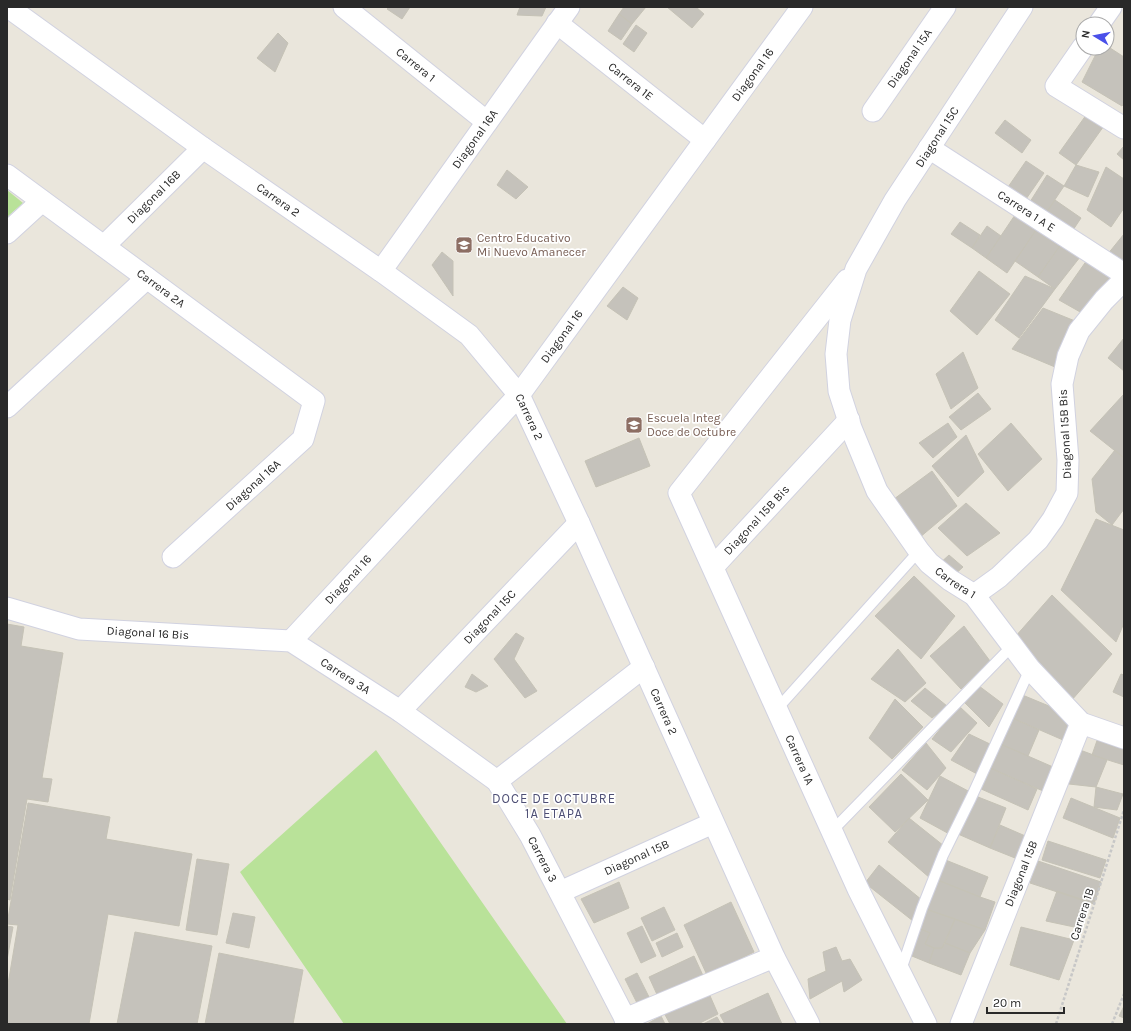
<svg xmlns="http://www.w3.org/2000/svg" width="1131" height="1031" font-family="Karla,sans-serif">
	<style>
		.pitch { fill: #b9e299 }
		.building { fill: #c5c2bb; stroke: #c5c2b6 }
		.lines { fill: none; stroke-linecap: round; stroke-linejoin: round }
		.service-casing { stroke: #d1d2e0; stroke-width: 12 }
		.minor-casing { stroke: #d1d2e0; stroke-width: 23 }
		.path { stroke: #c7c7c7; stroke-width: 2.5; stroke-dasharray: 3 2; stroke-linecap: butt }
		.service { stroke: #fff; stroke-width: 10 }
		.minor { stroke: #fff; stroke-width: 21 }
		.labels { text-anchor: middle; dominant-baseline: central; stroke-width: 3.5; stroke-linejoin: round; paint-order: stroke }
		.street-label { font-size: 12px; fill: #292929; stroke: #fff }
		.education-label { font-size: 12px; fill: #785e54; stroke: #fff; text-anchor: start }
		.neighbourhood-label { font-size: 13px; letter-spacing: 1px; fill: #4e4f75; stroke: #fff }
	</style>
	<rect width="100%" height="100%" fill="#eae6dc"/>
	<path class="pitch" d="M7 190 23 203 7 217Z
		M376 750 567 1024H344L240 872Z"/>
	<path class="building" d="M389 7H410L402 19 387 9Z
		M520 7H546L542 16 517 15Z
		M624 7H646L632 24 619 14Z
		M667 7H696L704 14 692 28Z
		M619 14 632 24 621 40 608 31Z
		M636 25 647 33 634 52 623 44Z
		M278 33 288 43 275 72 257 58Z
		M1107 46 1124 57V103L1122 106 1082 82 1099 48H1107Z
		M1089 111 1106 123 1076 165 1059 153Z
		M1005 120 1031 140 1022 153 995 133Z
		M1124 146V160L1117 154Z
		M1026 161 1044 173 1024 202 1006 190Z
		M1076 165 1099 172 1088 197 1064 186Z
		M1106 167 1124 179V208L1111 227 1087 210Z
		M507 170 528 187 516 199 497 185Z
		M1047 175 1064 186 1044 216 1028 205Z
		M1055 200 1081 218 1071 233 1044 216Z
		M1019 209 1040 224 1007 273 986 258Z
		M960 222 980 235 972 248 951 234Z
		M1040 224 1064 240 1038 277 1015 261Z
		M987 226 1001 236 986 258 972 248Z
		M1124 234V269L1107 255Z
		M1064 240 1084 252 1055 289 1038 277Z
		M442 252 453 261V296L432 265Z
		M1087 260 1113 281 1082 313 1059 300Z
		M979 271 1010 294 977 335 950 311Z
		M1025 276 1055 289 1019 338 995 320Z
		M623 287 638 298 627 320 607 306Z
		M1043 308 1075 321 1055 367 1012 349Z
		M1124 338V371L1108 358Z
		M963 352 978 388 951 409 936 374Z
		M978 393 991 409 961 430 949 417Z
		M1124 394V458L1090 431Z
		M948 423 957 437 933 458 919 443Z
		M1011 423 1042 459 1008 491 978 454Z
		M966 435 984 472 958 497 932 466Z
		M639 438 650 466 596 487 585 461Z
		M1115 450 1124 458V509L1112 525 1096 512 1092 479Z
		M932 471 957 506 919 538 890 502Z
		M966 503 1000 533 967 556 938 528Z
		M1096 519 1124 530V623L1116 642 1061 590Z
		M949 555 963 567 951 578 938 565Z
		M914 576 955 616 921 659 875 616Z
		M1052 595 1112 654 1071 701 1015 637Z
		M7 624 24 627 21 646 63 653 42 778 52 779 48 802 27 799 10 900 7 899Z
		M964 626 990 661 961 689 930 656Z
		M516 633 524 638 514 659 537 691 525 698 494 659Z
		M898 649 926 683 905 702 871 679Z
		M472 674 488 686 476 692 465 687Z
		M1121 674 1124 675V697L1113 692Z
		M979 686 1003 704 989 727 964 702Z
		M925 688 947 706 932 718 911 701Z
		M1020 694 1073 716 1063 740 1010 717Z
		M895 699 923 727 892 759 869 738Z
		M959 706 977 723 951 752 932 739Z
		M1010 717 1039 730 1028 756 998 743Z
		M1100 732 1124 739V765L1092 755Z
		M969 734 992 745 979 775 951 760Z
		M926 743 946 768 927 790 902 770Z
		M998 743 1060 770 1050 794 988 767Z
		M1080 750 1107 760 1096 787 1069 784Z
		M988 767 1037 789 1028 810 979 788Z
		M901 774 928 800 895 832 869 807Z
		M940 776 970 792 953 836 920 818Z
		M1096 787 1123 794 1117 810 1094 807Z
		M973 795 1006 808 990 848 958 834Z
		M1071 798 1120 818 1113 838 1063 818Z
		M28 803 110 817 106 839 192 854 179 926 108 914 89 1024H7V990L18 925 7 924Z
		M909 818 944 846 930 878 888 842Z
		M1000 825 1030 838 1020 860 990 848Z
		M1048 841 1106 860 1100 878 1042 860Z
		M197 859 229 864 217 935 186 930Z
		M943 859 988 877 980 897 935 879Z
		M1038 861 1101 882 1094 904 1030 883Z
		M879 865 922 900 913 921 865 883Z
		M935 879 980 897 995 902 985 930 923 908Z
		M619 882 629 908 594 923 581 899Z
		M1057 891 1087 901 1079 928 1046 921Z
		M731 902 754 952 707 975 684 925Z
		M664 907 675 930 652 941 641 918Z
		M923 908 955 919 942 948H934L925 944 930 933 916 927Z
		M233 913 255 917 249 948 226 943Z
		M955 919 985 930 970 953 945 943Z
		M7 926 13 927 7 960Z
		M642 926 656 956 641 963 627 933Z
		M916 927 930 933 925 944 934 948 929 963 907 954Z
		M1021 927 1074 940 1059 980 1010 965Z
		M135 932 212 946 197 1024H117Z
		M677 933 683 947 662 957 656 943Z
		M945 943 970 953 961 975 929 963 934 948H942Z
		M836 947 842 961 850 959 862 980 844 992 842 981 810 999 808 979 826 971 823 952Z
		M219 953 303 970 293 1024H205Z
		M694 956 705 980 660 1001 649 977Z
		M637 973 649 997 637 1003 625 979Z
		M707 989 718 1014 698 1024H670L663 1011Z
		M768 993 782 1024H725L720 1015Z
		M1124 1006V1018L1119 1016Z
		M661 1016 665 1024H647Z
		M717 1017 721 1024H703Z"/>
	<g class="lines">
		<g class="service-casing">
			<path id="service" d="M777 709 919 551
				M832 831 1013 645
				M901 970 922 908 943 855 971 798 1030 669"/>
		</g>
		<g class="minor-casing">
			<g id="minor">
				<path id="s1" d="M8 7 203 148 381 271 469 335 519 395 579 523 774 957 809 1024"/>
				<path id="s2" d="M344 7 487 122"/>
				<path id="s3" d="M1022 7 895 200 856 269 840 320 836 354 839 391 851 428 877 491 919 551 929 563 950 580 974 595 1030 669 1081 723 1124 738"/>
				<path id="s4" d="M557 23 705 140"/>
				<path d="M1099 24 1111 7"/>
				<path d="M1083 47 1056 86 1124 128"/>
				<path id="s5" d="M873 111 945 7"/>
				<path id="s6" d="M929 148 1124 274"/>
				<path id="s7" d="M7 175 314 401 303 439 173 557"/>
				<path d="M7 233 42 201"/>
				<path id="s8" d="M104 246 203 148"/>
				<path id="s9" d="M381 271 569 7"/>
				<path id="s10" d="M847 280 679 493 858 889 926 1024"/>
				<path d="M7 407 147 278"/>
				<path id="s11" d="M713 567 849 420"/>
				<path d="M974 595 999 577 1038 540 1053 519 1067 493 1068 460 1062 384 1068 356 1079 331 1104 300 1124 280"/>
				<path id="s12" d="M7 608 79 629 291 641 400 711 497 781 530 835 628 1024"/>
				<path id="s13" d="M291 641 519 395 802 7"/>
				<path id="s14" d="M400 711 579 523"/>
				<path d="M497 781 644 667"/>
				<path id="s15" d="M560 892 713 823"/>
				<path d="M625 1019 774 957"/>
				<path id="s16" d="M961 1024 1081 723"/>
			</g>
		</g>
		<path class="path" d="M1056 1024 1124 810
			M1112 1024 1124 994"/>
		<use href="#service" class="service"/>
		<use href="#minor" class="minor"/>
	</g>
	<defs>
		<g id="school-square" transform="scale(0.9)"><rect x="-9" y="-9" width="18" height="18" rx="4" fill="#8d6e63" stroke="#fff"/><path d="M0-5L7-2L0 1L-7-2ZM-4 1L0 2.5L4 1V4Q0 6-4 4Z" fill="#fff"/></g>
	</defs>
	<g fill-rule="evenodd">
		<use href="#school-square" x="464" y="245"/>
		<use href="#school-square" x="634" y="425"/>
	</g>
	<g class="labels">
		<g class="street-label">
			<text stroke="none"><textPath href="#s5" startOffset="64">Diagonal 15A</textPath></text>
			<text stroke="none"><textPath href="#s2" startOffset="92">Carrera 1</textPath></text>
			<text stroke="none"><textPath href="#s13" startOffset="732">Diagonal 16</textPath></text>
			<text stroke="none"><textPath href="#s4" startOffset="94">Carrera 1E</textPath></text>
			<text transform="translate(937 137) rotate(-57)">Diagonal 15C</text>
			<text stroke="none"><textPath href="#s9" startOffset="162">Diagonal 16A</textPath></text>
			<text stroke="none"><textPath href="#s8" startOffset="70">Diagonal 16B</textPath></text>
			<text stroke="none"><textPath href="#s1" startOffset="332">Carrera 2</textPath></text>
			<text stroke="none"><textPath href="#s6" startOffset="116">Carrera 1 A E</textPath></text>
			<text stroke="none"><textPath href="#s7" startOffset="191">Carrera 2A</textPath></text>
			<text stroke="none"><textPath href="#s13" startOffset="408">Diagonal 16</textPath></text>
			<text stroke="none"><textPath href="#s1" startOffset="668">Carrera 2</textPath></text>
			<text transform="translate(1065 434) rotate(-93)">Diagonal 15B Bis</text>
			<text transform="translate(253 485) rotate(-42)">Diagonal 16A</text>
			<text stroke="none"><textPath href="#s11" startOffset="64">Diagonal 15B Bis</textPath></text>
			<text stroke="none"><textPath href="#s13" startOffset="84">Diagonal 16</textPath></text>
			<text stroke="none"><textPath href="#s3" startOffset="664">Carrera 1</textPath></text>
			<text stroke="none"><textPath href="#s14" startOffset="130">Diagonal 15C</textPath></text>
			<text stroke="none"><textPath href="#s12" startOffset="144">Diagonal 16 Bis</textPath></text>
			<text stroke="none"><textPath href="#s12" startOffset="352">Carrera 3A</textPath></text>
			<text stroke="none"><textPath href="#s1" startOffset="992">Carrera 2</textPath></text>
			<text stroke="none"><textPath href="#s10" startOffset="564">Carrera 1A</textPath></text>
			<text stroke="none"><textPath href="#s15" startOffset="84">Diagonal 15B</textPath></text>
			<text stroke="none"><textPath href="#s12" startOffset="627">Carrera 3</textPath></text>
			<text stroke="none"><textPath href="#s16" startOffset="162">Diagonal 15B</textPath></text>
			<text transform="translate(1082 914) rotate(-72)">Carrera 1B</text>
		</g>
		<g class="education-label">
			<text x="477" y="238">Centro Educativo<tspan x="477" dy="14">Mi Nuevo Amanecer</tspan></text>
			<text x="647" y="418">Escuela Integ<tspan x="647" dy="14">Doce de Octubre</tspan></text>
		</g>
		<g class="neighbourhood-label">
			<text x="554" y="798">DOCE DE OCTUBRE<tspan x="554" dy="15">1A ETAPA</tspan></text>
		</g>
	</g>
	<rect width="1131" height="1031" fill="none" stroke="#292929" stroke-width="16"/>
	<g transform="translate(1095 36) rotate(280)"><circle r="19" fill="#ffffff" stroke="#a9a9a9"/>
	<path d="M0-3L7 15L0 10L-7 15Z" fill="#4a50e9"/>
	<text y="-6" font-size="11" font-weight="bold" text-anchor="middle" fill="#292929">N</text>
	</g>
	<path d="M987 1007v6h77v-6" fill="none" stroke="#292929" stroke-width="2"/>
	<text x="993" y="1007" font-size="12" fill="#292929" stroke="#ffffff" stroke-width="3" paint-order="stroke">20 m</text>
</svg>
